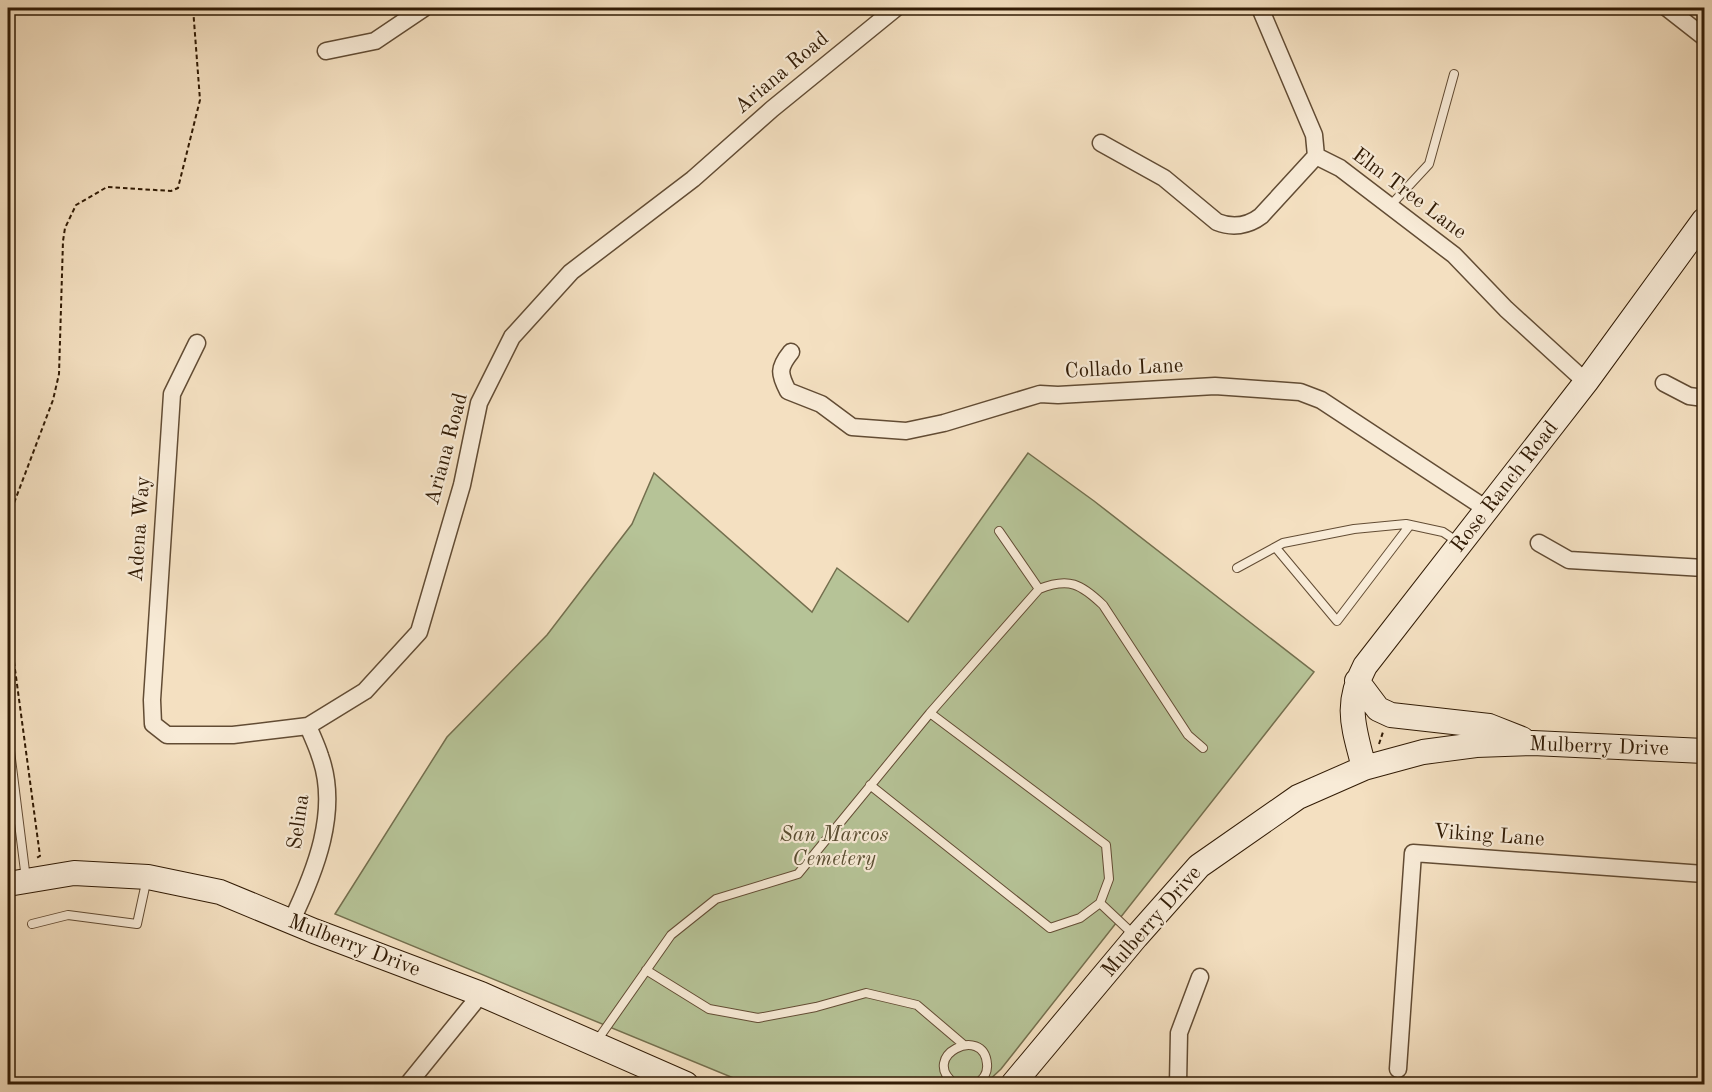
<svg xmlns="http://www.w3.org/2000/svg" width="1712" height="1092" font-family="'Old Standard TT',serif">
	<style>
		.green { fill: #b6c397; stroke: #746f4e; stroke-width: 1.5 }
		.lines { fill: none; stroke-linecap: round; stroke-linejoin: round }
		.lane-casing { stroke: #624c34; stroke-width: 10 }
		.street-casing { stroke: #624c34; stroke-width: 19 }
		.secondary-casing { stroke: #311b05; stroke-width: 26 }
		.path { stroke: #311b05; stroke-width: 2; stroke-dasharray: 4.5 3; stroke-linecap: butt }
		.lane { stroke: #f8ebd7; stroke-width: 8 }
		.street { stroke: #f8ebd7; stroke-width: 16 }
		.secondary { stroke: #f8ebd7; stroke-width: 24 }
		.labels { text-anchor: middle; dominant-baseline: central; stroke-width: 4.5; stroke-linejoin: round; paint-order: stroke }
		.street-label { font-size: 21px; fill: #311b05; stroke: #f8ebd7 }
		.park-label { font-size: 21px; font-style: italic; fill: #594d31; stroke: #f8ebd7 }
	</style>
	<rect width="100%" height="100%" fill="#f4e0c1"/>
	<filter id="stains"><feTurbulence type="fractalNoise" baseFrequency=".00333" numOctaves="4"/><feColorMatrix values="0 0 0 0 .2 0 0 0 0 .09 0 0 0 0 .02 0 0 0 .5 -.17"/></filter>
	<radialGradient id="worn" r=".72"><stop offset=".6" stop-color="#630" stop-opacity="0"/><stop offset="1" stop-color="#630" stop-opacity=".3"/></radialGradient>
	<path class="green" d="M1028 453 1094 501 1314 672 1001 1069 985 1084H748L335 914 447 737 547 635 632 524 654 473 812 612 837 568 908 622Z"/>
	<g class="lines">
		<g class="lane-casing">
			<path id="lane" d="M1390 206 1429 164 1454 74
				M999 531 1039 589
				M1276 548 1337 621 1410 525
				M1237 568 1283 543 1354 529 1406 524 1443 532 1458 542
				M8 735 26 879
				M870 785 1050 928 1080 918 1100 903
				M32 924 68 915 137 924 147 878
				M1134 935 1100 903 1109 879 1106 845 930 713 1039 589C1069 577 1081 584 1103 605L1188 735 1203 748
				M646 970 709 1009 758 1018 816 1007 866 993 917 1005 964 1045
				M596 1042 671 935 716 899 798 874 930 713
				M8 1082 11 1084
				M955 1084C918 1056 984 1024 987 1064 988 1073 983 1080 976 1084"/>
		</g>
		<g class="street-casing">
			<path id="street" d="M1260 8 1314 135 1316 156 1340 168 1454 255 1506 309 1586 382
				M1667 8 1704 37
				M326 51 375 41 424 8
				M1101 143 1164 178 1217 222C1232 228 1248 226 1261 216L1316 156
				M197 343 172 394 152 700 153 724 167 735H233L308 726 365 691 419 632 462 485 479 403 512 337 571 272 693 179 772 109 896 8
				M791 352C778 368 779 374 788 391L821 404 852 427 906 431 944 423 1040 394 1058 395 1215 386 1300 392 1321 400 1488 510
				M1664 383 1689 396 1704 398
				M1539 543 1569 560 1704 568
				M291 922C315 872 340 811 320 756 317 746 312 736 308 726
				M1398 1069 1413 853 1704 874
				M408 1084 481 994
				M1178 1084 1179 1033 1200 977"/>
		</g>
		<g class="secondary-casing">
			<path id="secondary" d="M1357 681 1378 709 1391 715 1489 726 1522 739
				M1364 768C1354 727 1344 706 1365 666L1586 382 1704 220
				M8 884 74 873 148 877 220 892 314 931 481 994 686 1084
				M1013 1084 1136 937 1199 866 1298 797 1364 768 1423 752 1476 745 1533 743 1704 751"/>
		</g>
		<path class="path" d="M8 577 11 511 53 400 59 374 63 241 65 228 76 205 107 187 171 191 178 188 200 100 193 8
			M8 617 40 856 35 859
			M1379 744 1383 732"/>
		<use href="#lane" class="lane"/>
		<use href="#street" class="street"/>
		<use href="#secondary" class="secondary"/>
	</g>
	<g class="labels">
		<g class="street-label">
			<text transform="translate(782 73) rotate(-40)">Ariana Road</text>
			<text transform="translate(1409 194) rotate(37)">Elm Tree Lane</text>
			<text transform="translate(1124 369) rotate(-3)">Collado Lane</text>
			<text transform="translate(447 449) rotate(-75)">Ariana Road</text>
			<text transform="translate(1505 487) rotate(-52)">Rose Ranch Road</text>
			<text transform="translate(140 529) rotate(-86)">Adena Way</text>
			<text transform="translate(1599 747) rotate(2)">Mulberry Drive</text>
			<text transform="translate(299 822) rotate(-82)">Selina</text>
			<text transform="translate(1489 836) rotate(4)">Viking Lane</text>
			<text transform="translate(1152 922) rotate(-49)">Mulberry Drive</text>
			<text transform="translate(354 946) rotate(21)">Mulberry Drive</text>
		</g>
		<g class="park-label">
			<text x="834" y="835">San Marcos<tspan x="834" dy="24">Cemetery</tspan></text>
		</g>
	</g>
	<rect width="1712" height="1092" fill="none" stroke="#f4e0c1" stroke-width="30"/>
	<rect x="9" y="9" width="1694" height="1074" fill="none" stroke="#311b05" stroke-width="3"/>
	<rect x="15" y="15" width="1682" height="1062" fill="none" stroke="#311b05" stroke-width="1.5"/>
	<rect width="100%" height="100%" filter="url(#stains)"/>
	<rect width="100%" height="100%" fill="url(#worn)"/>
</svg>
